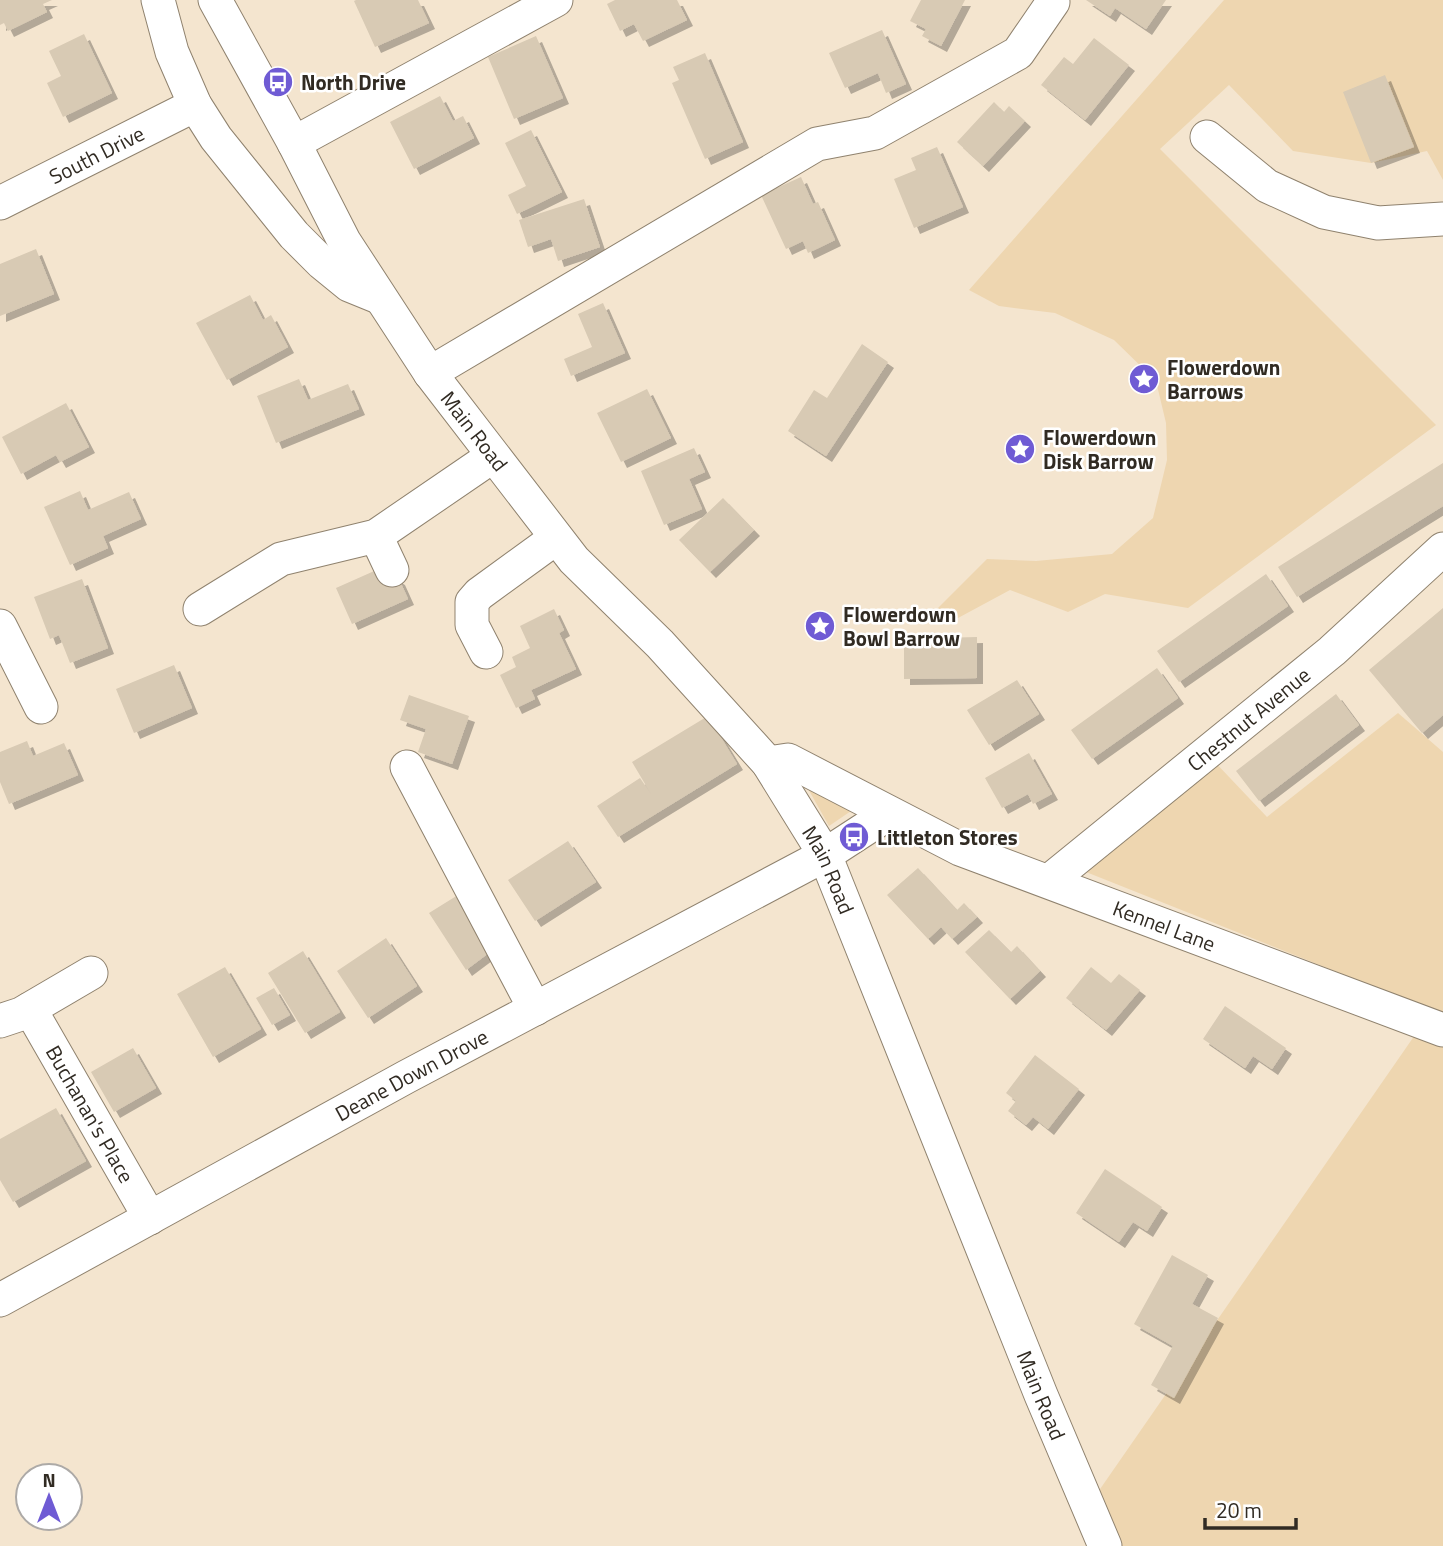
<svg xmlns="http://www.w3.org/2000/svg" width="1443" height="1546" font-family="'Titillium Web',sans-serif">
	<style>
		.green { fill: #eed6b0 }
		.building { fill: #d8cab4; filter: url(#shadow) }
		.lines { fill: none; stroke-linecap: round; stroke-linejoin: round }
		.minor-casing { stroke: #8f826e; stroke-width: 35 }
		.minor { stroke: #fff; stroke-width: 33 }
		.labels { text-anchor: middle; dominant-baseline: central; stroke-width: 5; stroke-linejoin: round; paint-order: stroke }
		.poi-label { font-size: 21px; font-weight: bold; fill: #312b23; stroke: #fff; text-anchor: start }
		.street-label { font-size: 21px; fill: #312b23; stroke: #fff }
	</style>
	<defs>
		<filter id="shadow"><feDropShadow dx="6" dy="6" stdDeviation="0" flood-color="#0004"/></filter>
	</defs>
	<rect width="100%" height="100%" fill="#f4e5cf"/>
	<path class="green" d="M1224 0H1443V180L1427 151 1371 163 1293 151 1229 85 1160 149 1436 425 1188 608 1105 594 1068 612 1010 590 958 618 925 621 987 559 1036 561 1112 554 1153 518 1167 460 1166 423 1156 381 1114 340 1055 313 999 306 969 290Z
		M1398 713 1443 752V1014L1086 872 1212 759 1267 817Z
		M802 778 854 809 829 826Z
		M1417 1032 1443 1042V1546H1119L1098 1492Z"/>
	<path class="building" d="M0 0H52L43 4 47 12 8 31 4 23 0 25Z
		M356 0H418L429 23 375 47 354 1Z
		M615 0H677L687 20 643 41 634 24 620 31 607 4Z
		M921 0H965L941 46 922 36 926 29 910 21Z
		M1086 0H1166L1146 29 1115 8 1110 16Z
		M882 30 906 84 886 93 878 73 845 88 829 53Z
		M84 34 112 93 63 117 47 83 61 76 49 51Z
		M536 36 563 98 514 119 488 57Z
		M1094 38 1129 65 1085 120 1041 85 1064 57 1073 64Z
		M705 53 743 142 705 159 672 83 679 80 673 67Z
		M1385 75 1414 147 1371 163 1343 92Z
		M440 96 453 121 463 116 474 138 414 169 390 122Z
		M994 102 1004 112 1009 106 1025 121 983 166 957 142Z
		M531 130 562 192 517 214 508 195 526 186 505 143Z
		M937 147 963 207 914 228 894 179 916 170 911 158Z
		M801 177 813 204 818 202 835 240 808 253 803 241 786 249 761 195Z
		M584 199 600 247 558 261 551 239 528 247 519 220Z
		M36 249 54 294 0 316V264Z
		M250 295 263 320 271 315 288 347 227 380 196 323Z
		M603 303 625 353 571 376 564 359 592 347 578 314Z
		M862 344 888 362 826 456 788 431 814 390 827 398Z
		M299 379 308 400 348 384 359 409 276 443 257 396Z
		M647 389 671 438 621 462 597 413Z
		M66 403 89 447 60 462 56 455 21 474 2 437Z
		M694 448 705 472 689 479 702 509 664 525 641 471Z
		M1443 463V506L1297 597 1278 567Z
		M80 491 88 510 129 492 141 519 103 536 108 548 70 565 44 507Z
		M723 498 754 530 710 572 679 540Z
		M381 568 399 579 408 599 352 624 336 588Z
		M1266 574 1288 606 1179 682 1157 651Z
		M82 579 108 648 70 663 59 635 50 639 34 597Z
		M1443 608V715L1422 733 1369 670Z
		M554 609 564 630 559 633 576 669 531 690 535 699 516 708 500 675 516 667 512 657 530 648 520 626Z
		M977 637V678L904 679V639Z
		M174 665 192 708 134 733 116 689Z
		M1157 668 1178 698 1092 759 1071 730Z
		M1017 680 1039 714 989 745 967 710Z
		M1336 694 1359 725 1259 801 1236 771Z
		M409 695 469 716 452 764 418 752 426 729 400 720Z
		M708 716 737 764 618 837 597 806 640 778 651 794 632 762Z
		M27 741 33 756 64 743 78 775 9 804 0 782V752Z
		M1029 753 1052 794 1033 804 1028 794 1002 808 985 778Z
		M568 841 596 882 535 921 508 880Z
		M918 868 957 910 964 903 977 917 952 939 941 927 928 939 887 895Z
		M466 890 498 946 466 970 429 913Z
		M989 930 1011 952 1017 946 1040 971 1010 999 965 952Z
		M386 938 417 986 368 1018 337 971Z
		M303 951 340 1012 305 1033 268 973Z
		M225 967 261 1029 213 1057 177 994Z
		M1091 967 1111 983 1119 974 1140 990 1106 1030 1066 998Z
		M274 988 290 1015 272 1025 256 998Z
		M1225 1006 1286 1048 1272 1069 1253 1056 1245 1068 1203 1039Z
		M133 1048 156 1088 114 1112 91 1072Z
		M1035 1055 1079 1089 1048 1129 1033 1117 1026 1125 1008 1111 1016 1101 1006 1093Z
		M56 1108 86 1161 13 1202 0 1180V1139Z
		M1105 1169 1162 1207 1147 1231 1133 1222 1119 1242 1076 1213Z
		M1172 1255 1208 1275 1192 1304 1218 1318 1174 1398 1151 1385 1173 1346 1134 1324Z"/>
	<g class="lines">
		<g class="minor-casing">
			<g id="minor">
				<path d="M158 0 172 52 195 105 216 138 294 235 322 263 349 285 376 296"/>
				<path id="s1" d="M215 0 294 143 344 241 430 373 574 560 660 644 768 763 825 855 1041 1395 1105 1546"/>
				<path d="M1207 137 1267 186 1324 212 1378 223 1443 219"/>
				<path d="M294 143 556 0"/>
				<path id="s2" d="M0 203 195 105"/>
				<path d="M430 373 817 144 875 133 1018 53 1053 2"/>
				<path d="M376 536 392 570"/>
				<path d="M200 609 281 559 376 536 493 456"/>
				<path d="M0 626 41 707"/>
				<path d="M486 652 472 625V602L479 594 556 538"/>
				<path id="s3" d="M768 763 788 760 960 849 1443 1030"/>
				<path d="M407 767 535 1009"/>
				<path id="s4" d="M1049 881 1332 651 1443 549"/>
				<path id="s5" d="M30 1009 150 1218"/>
				<path d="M0 1021 21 1014 91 973"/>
				<path id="s6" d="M0 1300 406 1077 825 855 888 814"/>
			</g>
		</g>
		<use href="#minor" class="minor"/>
	</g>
	<defs>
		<g id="bus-disc" transform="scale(1.575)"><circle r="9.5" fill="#6f5bd4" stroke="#fff"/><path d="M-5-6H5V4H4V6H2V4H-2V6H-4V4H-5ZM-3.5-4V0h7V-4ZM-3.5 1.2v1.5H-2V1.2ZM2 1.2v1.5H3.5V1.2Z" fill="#fff"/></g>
		<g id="sight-disc" transform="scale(1.575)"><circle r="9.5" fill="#6f5bd4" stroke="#fff"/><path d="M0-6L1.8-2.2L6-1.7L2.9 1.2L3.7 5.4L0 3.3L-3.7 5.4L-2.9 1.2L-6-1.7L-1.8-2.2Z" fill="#fff"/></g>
	</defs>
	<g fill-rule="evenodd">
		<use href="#bus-disc" x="278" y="82"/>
		<use href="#sight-disc" x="1144" y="379"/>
		<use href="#sight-disc" x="1020" y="449"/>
		<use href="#sight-disc" x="820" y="626"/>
		<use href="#bus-disc" x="854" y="837"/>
	</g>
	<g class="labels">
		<g class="poi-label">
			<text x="301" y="82">North Drive</text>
			<text x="1167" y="367">Flowerdown<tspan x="1167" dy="24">Barrows</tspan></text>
			<text x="1043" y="437">Flowerdown<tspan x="1043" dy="24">Disk Barrow</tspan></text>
			<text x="843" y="614">Flowerdown<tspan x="843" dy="24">Bowl Barrow</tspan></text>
			<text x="877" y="837">Littleton Stores</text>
		</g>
		<g class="street-label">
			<text stroke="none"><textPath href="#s2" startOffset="108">South Drive</textPath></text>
			<text stroke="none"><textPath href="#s1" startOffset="504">Main Road</textPath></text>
			<text stroke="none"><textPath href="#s4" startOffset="257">Chestnut Avenue</textPath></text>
			<text stroke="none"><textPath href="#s1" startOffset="1071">Main Road</textPath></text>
			<text stroke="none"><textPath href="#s3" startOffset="432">Kennel Lane</textPath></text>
			<text stroke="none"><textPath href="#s6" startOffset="469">Deane Down Drove</textPath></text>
			<text stroke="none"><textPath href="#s5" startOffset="121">Buchanan's Place</textPath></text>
			<text stroke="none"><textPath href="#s1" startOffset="1638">Main Road</textPath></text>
		</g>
	</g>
	<g transform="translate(49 1497)"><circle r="33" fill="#ffffff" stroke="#adaaa7" stroke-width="2"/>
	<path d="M0-5L12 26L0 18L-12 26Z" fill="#6f5bd4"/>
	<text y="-10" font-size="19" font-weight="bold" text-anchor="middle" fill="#312b23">N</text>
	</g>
	<path d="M1205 1518v10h91v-10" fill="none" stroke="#312b23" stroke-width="3.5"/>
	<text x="1216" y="1518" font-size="21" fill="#312b23" stroke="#ffffff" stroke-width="5" paint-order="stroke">20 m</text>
</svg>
